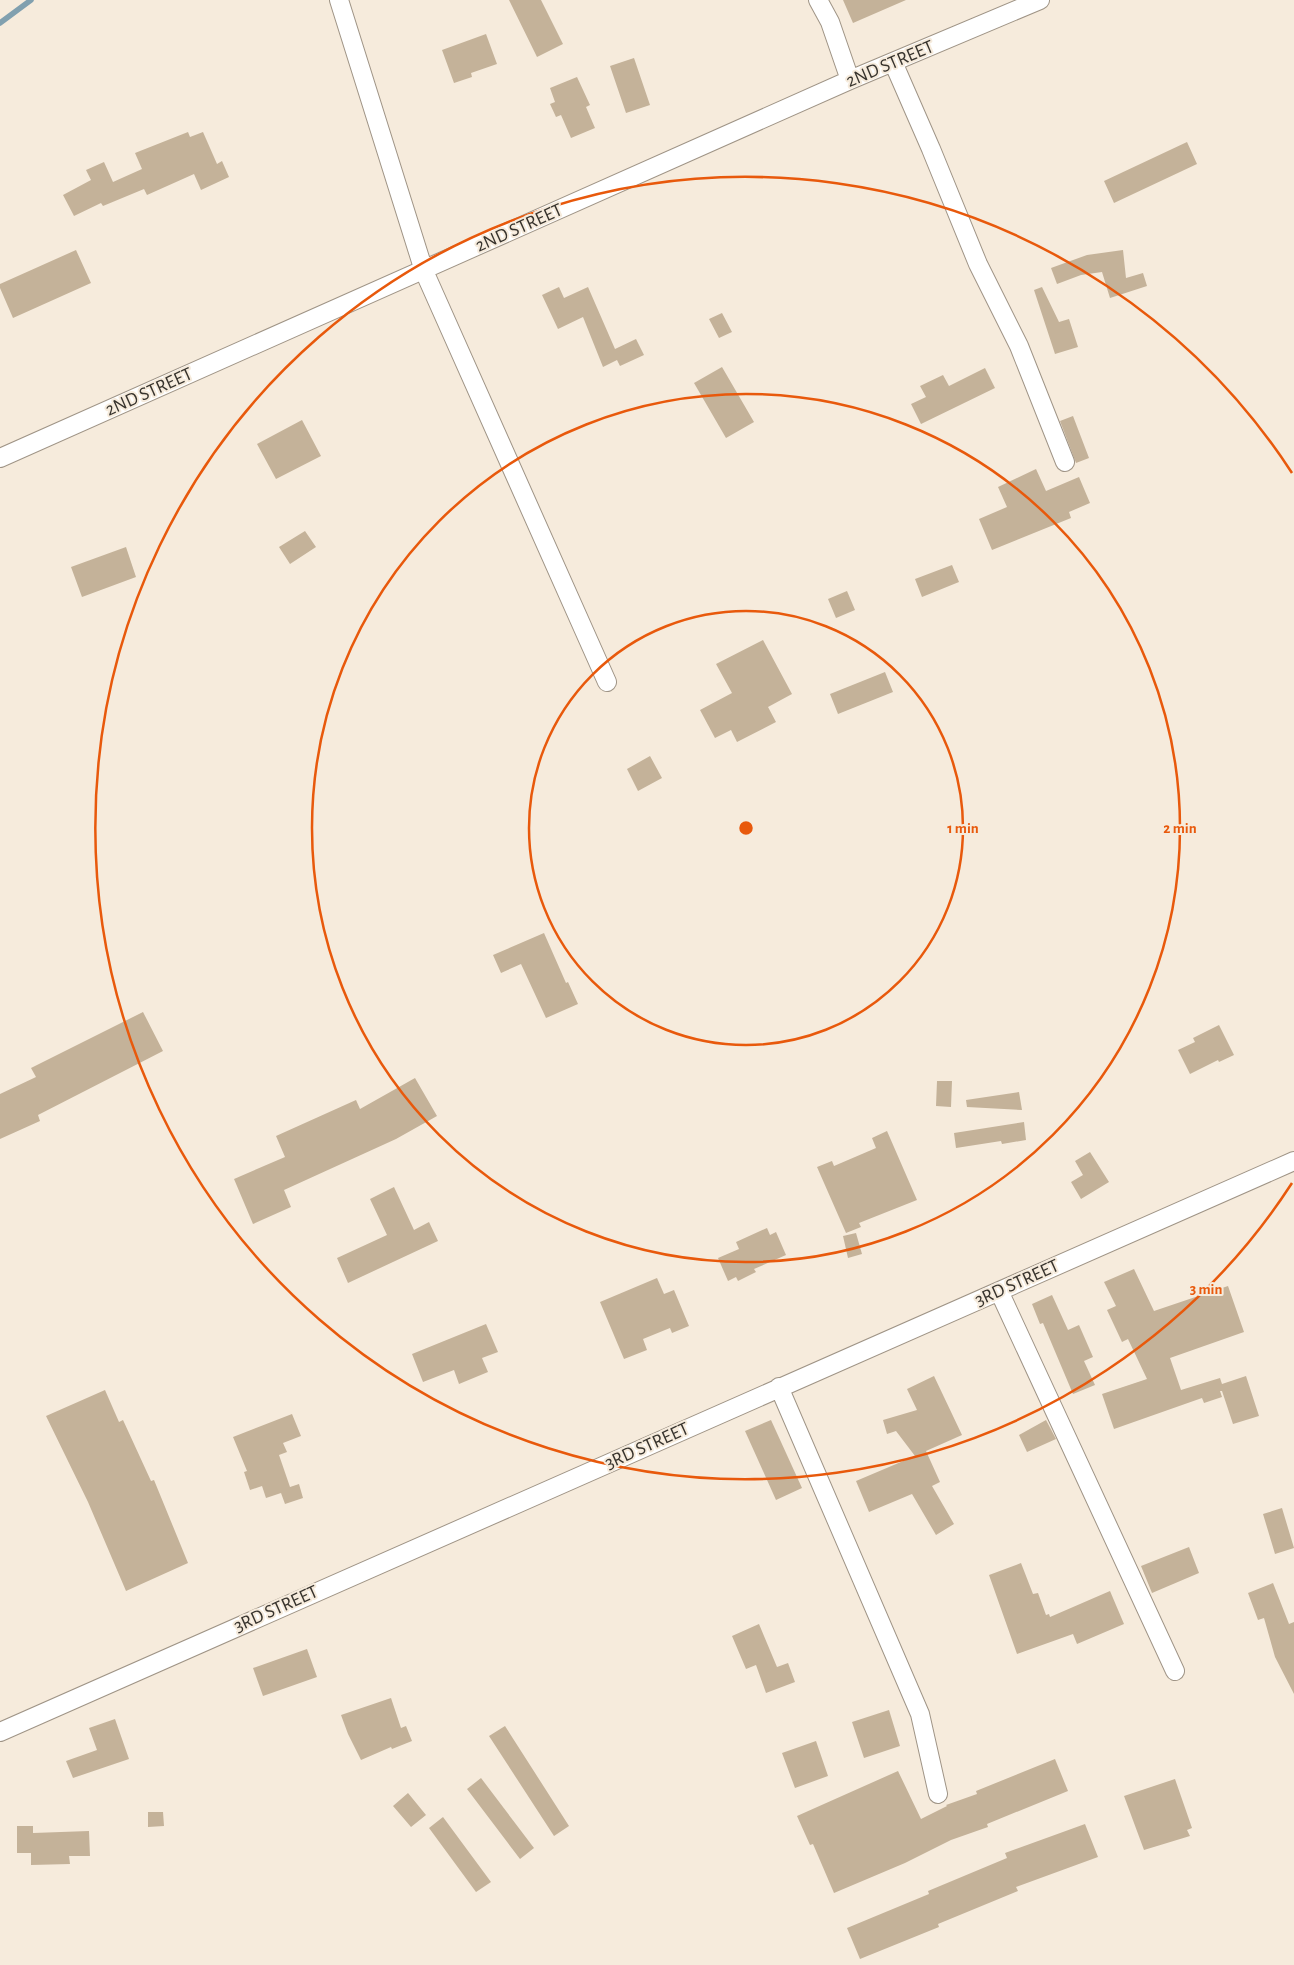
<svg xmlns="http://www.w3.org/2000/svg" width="1294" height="1965" font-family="'Alegreya Sans',sans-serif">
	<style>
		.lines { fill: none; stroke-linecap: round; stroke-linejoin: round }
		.stream { stroke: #81a0af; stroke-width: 5.5 }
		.building { fill: #c4b299 }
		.street-casing { stroke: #9f9486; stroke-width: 20 }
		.street { stroke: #fff; stroke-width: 18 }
		.ring { fill: none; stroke: #e8590c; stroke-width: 2.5 }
		.labels { text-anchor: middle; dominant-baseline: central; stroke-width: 4; stroke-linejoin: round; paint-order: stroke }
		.street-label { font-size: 19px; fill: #37332d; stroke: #f6ebdc }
		.centre { fill: #e8590c; stroke: #f6ebdc; stroke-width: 2.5 }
		.ring-label { font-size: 15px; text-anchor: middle; font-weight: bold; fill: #e8590c; stroke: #f6ebdc; stroke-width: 4; stroke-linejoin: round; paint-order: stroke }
	</style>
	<rect width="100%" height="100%" fill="#f6ebdc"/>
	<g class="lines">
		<path class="stream" d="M0 23 31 0"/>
	</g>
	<path class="building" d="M509 0H541L563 44 537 57Z
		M843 0H906L853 23Z
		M486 34 497 64 471 73 472 77 454 83 442 50Z
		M634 58 650 105 626 113 610 66Z
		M577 77 590 105 586 107 595 128 571 138 561 115 556 117 550 104 555 102 550 88Z
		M188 132 190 137 203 132 217 164 222 161 229 177 201 190 194 174 147 195 144 189 103 206 101 203 74 216 63 195 91 180 86 170 104 162 113 182 142 169 135 153Z
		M1187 142 1197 164 1114 203 1104 181Z
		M76 250 91 283 13 318 0 288V284Z
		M1123 250 1126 278 1143 273 1147 286 1110 298 1102 272 1081 275 1057 284 1051 268 1087 255Z
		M559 287 564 298 588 287 615 349 636 339 644 355 620 366 617 360 603 367 583 317 558 329 542 295Z
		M1042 287 1059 322 1069 319 1078 347 1055 354 1034 290Z
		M722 313 732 332 719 338 709 319Z
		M722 367 754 422 726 438 694 383Z
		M985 368 995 388 921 424 911 404 926 397 920 386 943 375 949 386Z
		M1073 416 1089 458 1076 463 1060 421Z
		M302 420 321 456 276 479 257 444Z
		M1036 469 1046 491 1079 477 1090 503 1069 512 1071 518 992 550 979 519 1007 507 998 487Z
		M305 531 316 547 290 564 279 547Z
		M126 547 136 577 82 597 71 567Z
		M952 565 959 582 922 597 915 579Z
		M847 591 855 610 836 618 828 599Z
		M763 640 792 694 768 707 776 722 737 742 731 730 715 738 700 710 732 693 716 664Z
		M885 672 893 692 838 714 830 694Z
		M650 756 662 778 638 791 627 769Z
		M544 933 566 983 568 982 578 1004 546 1018 521 964 501 973 493 955Z
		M143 1012 163 1051 38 1115 40 1121 0 1139V1094L36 1077 31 1068Z
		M1219 1025 1234 1055 1219 1062 1218 1060 1190 1074 1178 1050 1195 1042 1193 1038Z
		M415 1078 437 1116 396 1139 284 1190 291 1207 253 1224 234 1179 285 1157 276 1136 356 1100 360 1109Z
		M937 1081H952L951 1107 936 1106Z
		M1019 1092 1022 1110 967 1107 966 1100Z
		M1024 1122 1026 1140 1002 1144 1001 1141 956 1148 954 1133Z
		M887 1131 917 1200 859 1223 861 1227 846 1233 817 1167 832 1161 834 1166 876 1148 872 1138Z
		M1090 1152 1109 1182 1081 1199 1071 1182 1083 1175 1075 1161Z
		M394 1187 414 1230 429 1222 438 1241 348 1283 337 1258 387 1235 370 1199Z
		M767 1228 770 1235 776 1232 786 1255 754 1269 756 1272 738 1281 736 1277 728 1281 718 1258 739 1249 736 1242Z
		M856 1233 862 1254 848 1258 843 1236Z
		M1134 1269 1154 1311 1228 1286 1244 1332 1170 1358 1181 1390 1220 1378 1222 1384 1246 1376 1259 1416 1233 1424 1222 1391H1220L1222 1397 1204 1403 1202 1398 1114 1429 1102 1394 1147 1379 1128 1339 1122 1342 1107 1310 1116 1306 1104 1282Z
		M657 1278 664 1294 674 1290 689 1326 672 1333 670 1328 643 1339 647 1350 624 1359 600 1302Z
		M1052 1295 1068 1330 1079 1325 1093 1357 1084 1361 1095 1385 1073 1394 1043 1323 1040 1324 1032 1304Z
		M486 1324 498 1352 482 1358 488 1372 459 1384 454 1370 423 1382 412 1354Z
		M934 1376 962 1435 926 1451 940 1482 932 1486 954 1524 936 1535 912 1494 869 1512 856 1481 915 1456 896 1431 887 1434 883 1420 917 1410 907 1389Z
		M105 1390 119 1422 123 1420 151 1481 154 1480 188 1563 126 1591 88 1502 46 1416Z
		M292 1414 301 1436 283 1443 287 1452 279 1455 290 1487 299 1484 303 1498 285 1504 281 1493 266 1498 262 1486 250 1490 244 1472 247 1471 233 1437Z
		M771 1420 802 1488 776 1500 745 1431Z
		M1046 1420 1056 1439 1027 1452 1019 1435Z
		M1282 1508 1294 1548 1275 1554 1263 1514Z
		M1189 1547 1199 1573 1152 1593 1141 1566Z
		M1021 1563 1033 1594 1038 1593 1046 1615 1049 1614 1050 1617 1110 1591 1124 1624 1077 1644 1073 1634 1017 1654 989 1575Z
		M1273 1583 1289 1624 1294 1622V1694L1275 1657 1264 1618 1258 1620 1248 1593Z
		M759 1624 777 1667 788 1663 795 1682 766 1693 756 1665 746 1669 732 1636Z
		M307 1649 317 1677 263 1696 253 1668Z
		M391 1698 401 1728 406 1726 412 1741 392 1749 391 1747 361 1760 348 1734 341 1715Z
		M889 1710 900 1746 864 1758 852 1722Z
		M115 1719 129 1759 73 1778 66 1761 97 1750 89 1728Z
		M505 1726 569 1826 554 1836 489 1736Z
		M816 1741 828 1776 795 1788 782 1753Z
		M1055 1759 1068 1791 987 1824 988 1827 951 1840 905 1863 834 1893 813 1844 810 1845 797 1816 898 1771 921 1819 947 1806 946 1805 977 1794 976 1791Z
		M481 1778 534 1848 520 1859 467 1789Z
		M1175 1779 1192 1828 1187 1830 1190 1836 1144 1850 1124 1796Z
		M408 1793 426 1815 411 1827 393 1806Z
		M148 1812H163L164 1826 148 1827Z
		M443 1817 491 1882 476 1892 429 1828Z
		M1085 1824 1098 1857 1016 1887 1018 1891 938 1924 939 1927 860 1959 847 1928 929 1894 928 1891 1007 1858 1005 1853Z
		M17 1826H33V1833L89 1831 90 1856H69L70 1864 31 1865V1853H17Z"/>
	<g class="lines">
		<g class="street-casing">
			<path id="street" d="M339 0 424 271 607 682
				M818 0 830 22 850 80
				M893 62 931 149 978 264 1019 346 1065 462
				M0 458 850 80 1040 0
				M999 1291 1175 1671
				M779 1387 920 1714 938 1794
				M0 1732 1294 1161"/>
		</g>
		<use href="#street" class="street"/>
	</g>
	<g class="ring">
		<circle cx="746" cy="828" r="217"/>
		<circle cx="746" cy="828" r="434"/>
		<path d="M1292 1183A651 651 0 1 1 1292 473"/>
	</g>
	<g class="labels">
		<g class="street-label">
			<text transform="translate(890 64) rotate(-23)">2ND STREET</text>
			<text transform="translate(519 228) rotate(-24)">2ND STREET</text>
			<text transform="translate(149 392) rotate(-24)">2ND STREET</text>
			<text transform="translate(1017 1283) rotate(-24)">3RD STREET</text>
			<text transform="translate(647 1446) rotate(-24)">3RD STREET</text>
			<text transform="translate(276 1609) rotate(-24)">3RD STREET</text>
		</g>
	</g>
	<circle cx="746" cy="828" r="8" class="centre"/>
	<g class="ring-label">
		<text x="963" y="833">1 min</text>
		<text x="1180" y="833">2 min</text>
		<text x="1206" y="1294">3 min</text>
	</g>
</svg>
